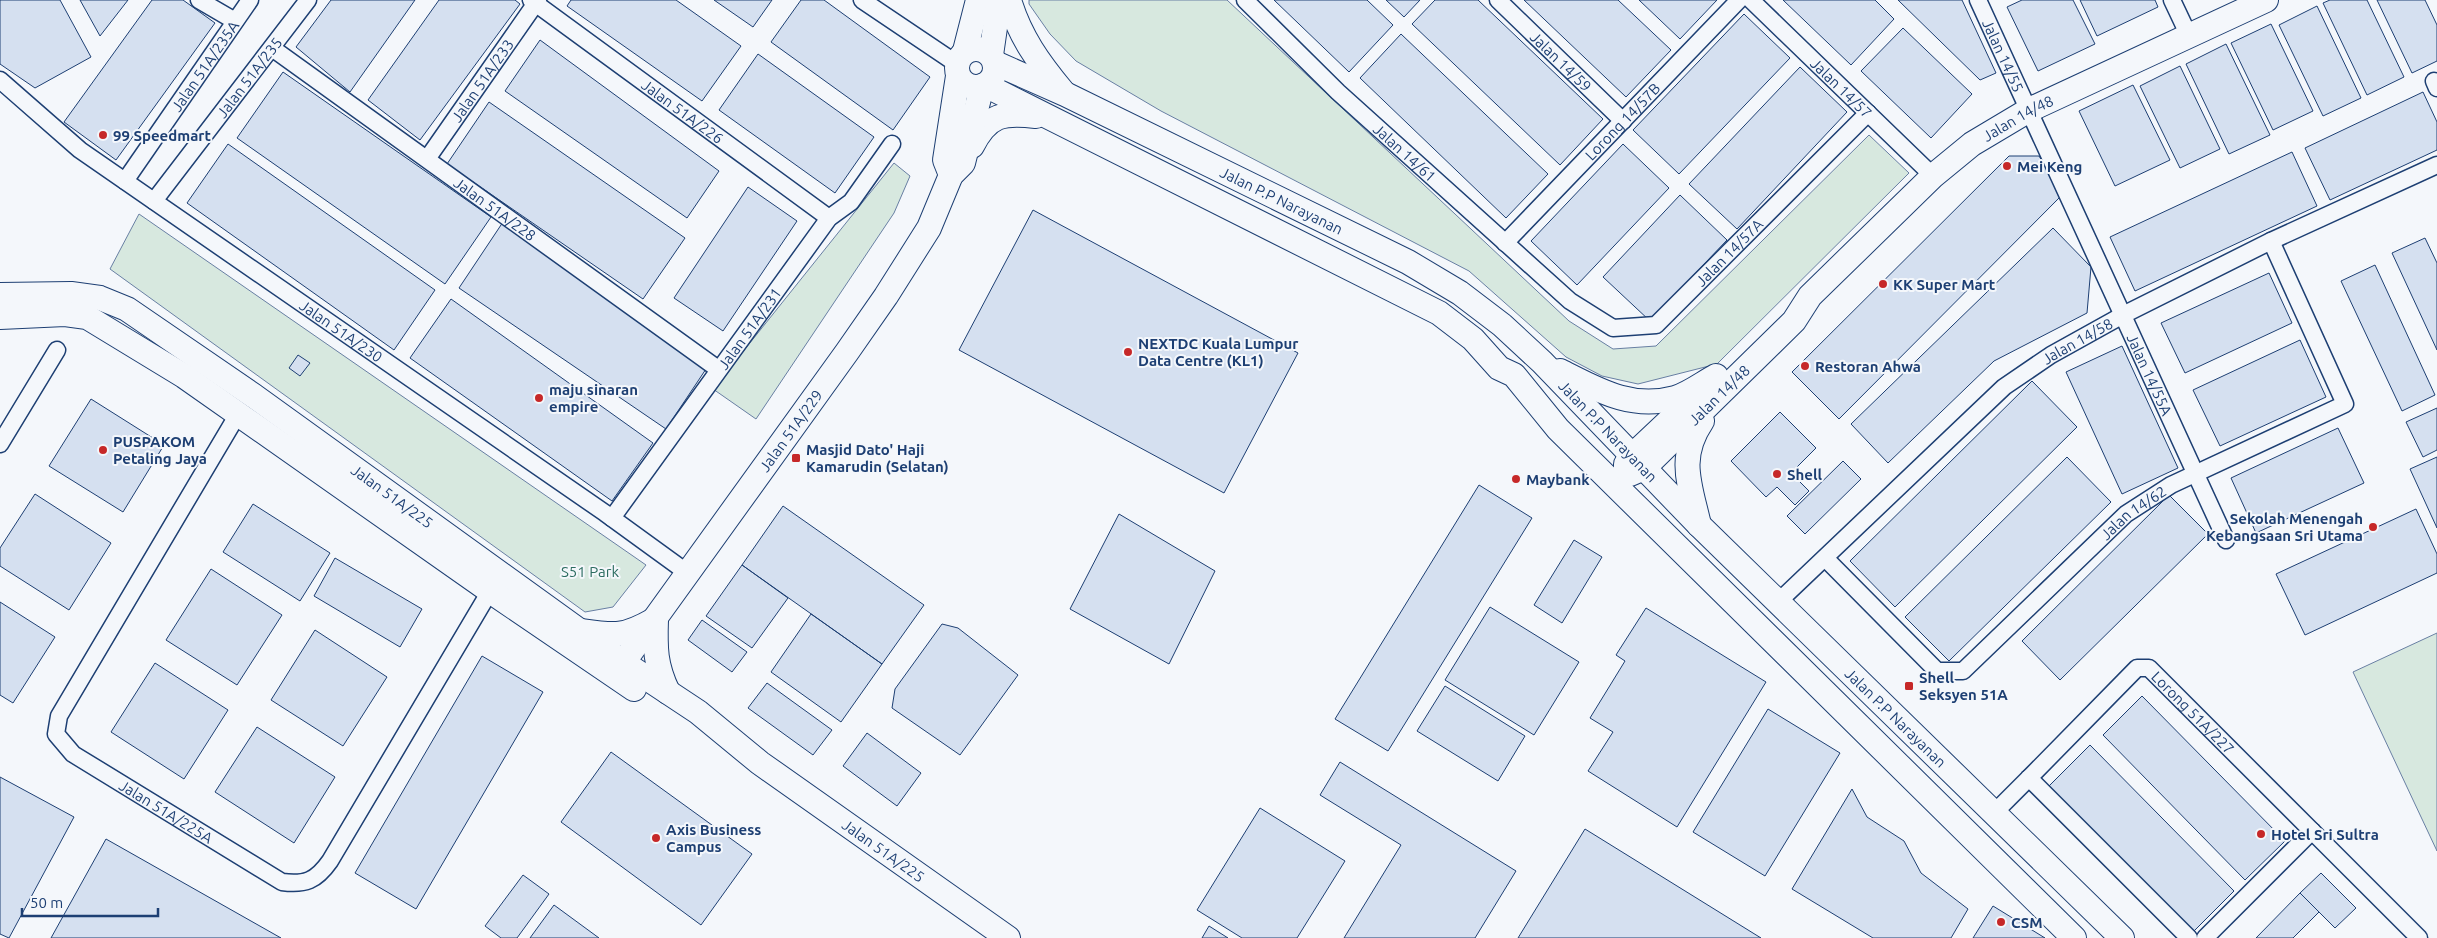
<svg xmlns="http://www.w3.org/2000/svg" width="2437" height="938" font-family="Ubuntu,sans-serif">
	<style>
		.green { fill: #d7e8df; stroke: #687fa3 }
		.building { fill: #d5e0f0; stroke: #1d3f73 }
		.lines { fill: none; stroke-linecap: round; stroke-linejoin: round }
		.street-casing { stroke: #1d3f73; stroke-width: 19 }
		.secondary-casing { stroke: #1d3f73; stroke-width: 26 }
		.street { stroke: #f4f7fb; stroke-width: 16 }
		.secondary { stroke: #f4f7fb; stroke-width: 24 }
		.poi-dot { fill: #c62828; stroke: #f4f7fb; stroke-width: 2 }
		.labels { text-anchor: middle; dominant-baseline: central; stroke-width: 4; stroke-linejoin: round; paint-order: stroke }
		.street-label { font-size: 15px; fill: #1d3f73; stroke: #f4f7fb }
		.poi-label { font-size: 15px; font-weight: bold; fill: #1d3f73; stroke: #f4f7fb; text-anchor: start }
		.park-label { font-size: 15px; fill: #2c6c60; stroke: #f4f7fb }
	</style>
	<rect width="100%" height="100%" fill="#f4f7fb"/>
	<path class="green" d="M1029 0H1227L1569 321 1613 349 1656 346 1869 135 1909 173 1717 364 1638 384 1602 376 1566 357 1469 271 1161 111 1076 61 1050 34 1029 4Z
		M894 163 910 176 894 213 756 419 713 389Z
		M139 214 646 565 613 607 585 612 110 269Z
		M2437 633V851L2353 672Z"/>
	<path class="building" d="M0 0H60L91 57 35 88 0 64Z
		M80 0H128L100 36Z
		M152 0H183L215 23 116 160 64 122Z
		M331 0H415L350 92 296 47Z
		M439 0H515L520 4 420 140 368 100Z
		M571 0H676L741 46 702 101 567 6Z
		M714 0H772L753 27Z
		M801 0H824L930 77 893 130 771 42Z
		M1274 0H1367L1393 25 1349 72Z
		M1386 0H1420L1404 17Z
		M1435 0H1478L1603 119 1560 165 1412 24Z
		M1524 0H1618L1671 50 1626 97Z
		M1639 0H1717L1680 39Z
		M1783 0H1875L1894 19 1851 65Z
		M1898 0H1962L1996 73 1980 80Z
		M2022 0H2073L2095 44 2038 71 2007 7Z
		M2080 0H2155L2158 7 2097 36Z
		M2330 0H2367L2404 77 2367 95 2323 3Z
		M2377 0H2425L2437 25V61L2412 73Z
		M2317 6 2361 98 2323 116 2279 25Z
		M1744 14 1790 58 1679 174 1633 130Z
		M2271 24 2313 111 2273 130 2231 43Z
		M1903 28 1972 94 1931 138 1861 71Z
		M1401 34 1548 174 1506 218 1360 78Z
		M540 40 719 171 687 218 505 91Z
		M2226 44 2270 135 2229 154 2186 64Z
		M758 54 874 137 835 193 719 110Z
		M2180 66 2220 149 2180 168 2140 86Z
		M1800 67 1847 112 1737 229 1689 184Z
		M283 72 491 217 445 284 237 138Z
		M2133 85 2170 160 2115 186 2079 111Z
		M2423 92 2437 122V150L2330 200 2305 148Z
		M489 102 685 238 643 299 447 164Z
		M228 144 435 290 394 350 187 203Z
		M1623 144 1669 188 1577 285 1531 241Z
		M2292 152 2317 206 2135 291 2110 237Z
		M2009 156H2039L2063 194 1839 419 1792 372Z
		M748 187 797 221 723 331 674 298Z
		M1680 195 1727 240 1650 321 1603 277Z
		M1033 210 1298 353 1224 493 959 350Z
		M503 222 710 363 666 429 459 288Z
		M2053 228 2091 267 2087 313 1994 361 1888 463 1851 424Z
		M2425 238 2437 263V350L2392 253Z
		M2375 265 2435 395 2402 411 2341 281Z
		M2269 273 2292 323 2185 373 2161 323Z
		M451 299 653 443 612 501 410 358Z
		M2300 340 2326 397 2220 446 2193 390Z
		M2122 346 2178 468 2122 494 2066 372Z
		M298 355 310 363 300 376 289 368Z
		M2032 381 2077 427 1895 607 1850 561Z
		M91 399 164 445 123 512 49 466Z
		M2437 408V450L2423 457 2406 422Z
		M1780 412 1816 448 1791 473 1809 491 1795 505 1777 487 1766 497 1731 461Z
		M2338 428 2364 483 2256 533 2231 478Z
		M2067 457 2111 502 1949 661 1905 617Z
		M2437 457V528L2410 469Z
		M1843 461 1861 479 1805 534 1787 516Z
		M1479 485 1532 518 1388 751 1335 719Z
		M35 494 111 543 69 610 0 566V548Z
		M2169 495 2208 534 2060 680 2022 641Z
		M253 504 330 553 300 601 223 552Z
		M783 506 924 605 882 664 742 565Z
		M2416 509 2437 554V573L2305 635 2276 574Z
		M1119 514 1215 571 1169 664 1070 609Z
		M1574 540 1602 557 1562 623 1534 605Z
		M335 558 422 609 400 647 314 596Z
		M742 565 788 598 752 648 706 616Z
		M211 569 282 615 237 685 166 640Z
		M0 602 55 637 13 703 0 695Z
		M1490 607 1579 662 1534 735 1445 680Z
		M1646 608 1766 682 1677 827 1588 771 1613 732 1590 718 1625 661 1616 655Z
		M811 614 882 664 841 722 771 672Z
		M702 620 747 652 732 672 688 640Z
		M942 624 958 628 1018 675 960 755 892 708 895 689Z
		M315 630 387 677 343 746 271 700Z
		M482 656 543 692 416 909 355 873Z
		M155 663 228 710 184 779 111 732Z
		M767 683 832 730 813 755 748 708Z
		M1445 686 1525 736 1498 781 1417 731Z
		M2142 696 2285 841 2245 880 2103 735Z
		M1768 709 1840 753 1765 876 1693 832Z
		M257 727 335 777 294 843 215 792Z
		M867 733 921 773 897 806 843 766Z
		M2090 745 2234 891 2193 932 2049 786Z
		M611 752 752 854 701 925 561 822Z
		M1340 762 1516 871 1475 938H1344L1401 845 1320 795Z
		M0 777 74 817 9 938 0 934Z
		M1852 789 1867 817 1904 841 1921 873 1968 909 1951 938H1873L1792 889Z
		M1260 808 1345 861 1297 938H1242L1197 910Z
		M1585 829 1761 938H1518Z
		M106 839 281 938H51Z
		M2321 873 2356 908 2335 928 2300 893Z
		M523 875 549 894 517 938H501L485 926Z
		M2300 893 2319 912 2293 938H2256Z
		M554 905 599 938H530Z
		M1993 906 2045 938H1973Z
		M1209 926 1228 938H1202Z"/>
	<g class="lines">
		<g class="street-casing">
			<g id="street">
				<path d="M199 0 235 21"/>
				<path id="s1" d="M531 0 829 218"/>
				<path d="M862 0 957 64"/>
				<path id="s2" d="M1245 0 1338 92 1570 301 1613 328 1656 325 1868 113"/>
				<path id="s3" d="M1498 0 1623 121"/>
				<path id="s4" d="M1751 0 1933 176"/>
				<path id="s5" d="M1978 0 2226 540"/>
				<path d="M2172 0 2189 36"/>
				<path id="s6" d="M272 48 718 369"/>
				<path id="s7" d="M0 80 80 150 605 513 689 574"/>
				<path d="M2434 81 2437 88"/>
				<path id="s8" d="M427 159 538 0"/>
				<path id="s9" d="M125 181 250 0"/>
				<path id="s10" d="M154 201 308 0"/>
				<path id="s11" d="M1505 243 1739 0"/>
				<path id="s12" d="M238 414 59 716 56 734 73 754 282 882C305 885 316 881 330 861L490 591"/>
				<path d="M0 444 57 350"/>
				<path id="s13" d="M612 518 829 218 851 202 892 144"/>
				<path id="s14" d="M1825 558 1937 671H1963L2126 514 2171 485 2345 404 2271 241"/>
				<path id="s15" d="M1777 603 2004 387 2051 355 2123 315 2271 241 2437 165"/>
				<path d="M1995 812 2029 778"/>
				<path d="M2312 831 2419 938"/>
				<path id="s16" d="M2189 938 2029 778 2137 668H2149L2312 831 2205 938"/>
			</g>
		</g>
		<g class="secondary-casing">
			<g id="secondary">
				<path d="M1009 0C1020 37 1039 63 1063 92"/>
				<circle cx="976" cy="68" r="19"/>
				<path d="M965 51 978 0"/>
				<path d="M991 55 999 0"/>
				<path id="s17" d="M995 63 1065 94 1408 262 1460 293 1502 325 1542 362 1699 525 2122 938"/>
				<path d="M985 85 1439 313 1473 339 1499 368 1514 375 1558 429 2074 938"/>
				<path d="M972 146C988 114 1004 112 1036 116"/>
				<path d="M951 175 945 160 958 76"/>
				<path id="s18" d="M0 295 71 294 100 298 127 309 254 396 624 663 698 712 760 763 1008 938"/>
				<path d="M0 317 65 314 87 317 184 376 490 591 634 689"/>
				<path d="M1560 371C1598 390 1631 410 1675 398 1689 394 1703 383 1716 376"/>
				<path d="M1626 469V464L1632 456 1684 407"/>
				<path id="s19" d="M1630 474 1644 468 1794 321 1810 296 1933 176 1972 144 2029 110 2266 0"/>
				<path d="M1699 525C1690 485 1677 458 1702 421"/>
				<path d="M656 619C655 648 655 665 668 692"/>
				<path d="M582 631C616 636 624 637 654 620"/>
				<path id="s20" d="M615 674 847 352 886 296 929 228 951 175 963 163 982 86"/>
			</g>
		</g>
		<use href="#street" class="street"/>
		<use href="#secondary" class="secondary"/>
	</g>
	<g class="poi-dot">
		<circle cx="103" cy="135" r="5"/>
		<circle cx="2007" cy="166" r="5"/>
		<circle cx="1883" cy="284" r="5"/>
		<circle cx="1128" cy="352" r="5"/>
		<circle cx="1805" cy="366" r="5"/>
		<circle cx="539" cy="398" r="5"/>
		<circle cx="103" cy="450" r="5"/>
		<rect x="791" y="453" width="10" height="10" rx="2.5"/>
		<circle cx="1777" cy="474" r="5"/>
		<circle cx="1516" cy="479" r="5"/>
		<circle cx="2373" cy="527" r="5"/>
		<rect x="1904" y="681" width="10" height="10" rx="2.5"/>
		<circle cx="2261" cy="834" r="5"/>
		<circle cx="656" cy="838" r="5"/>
		<circle cx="2001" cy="922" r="5"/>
	</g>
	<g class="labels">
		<g class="street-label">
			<text stroke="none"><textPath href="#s5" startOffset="61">Jalan 14/55</textPath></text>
			<text stroke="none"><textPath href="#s3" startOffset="88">Jalan 14/59</textPath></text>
			<text stroke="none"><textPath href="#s9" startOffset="140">Jalan 51A/235A</textPath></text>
			<text stroke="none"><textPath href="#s10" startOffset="156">Jalan 51A/235</textPath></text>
			<text stroke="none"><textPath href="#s8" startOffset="96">Jalan 51A/233</textPath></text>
			<text stroke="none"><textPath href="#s4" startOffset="126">Jalan 14/57</textPath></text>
			<text stroke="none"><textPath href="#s1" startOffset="188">Jalan 51A/226</textPath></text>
			<text stroke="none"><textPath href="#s19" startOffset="530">Jalan 14/48</textPath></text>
			<text stroke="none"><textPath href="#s11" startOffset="169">Lorong 14/57B</textPath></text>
			<text stroke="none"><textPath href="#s2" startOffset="221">Jalan 14/61</textPath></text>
			<text stroke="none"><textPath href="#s17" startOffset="318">Jalan P.P Narayanan</textPath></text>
			<text stroke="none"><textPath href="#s6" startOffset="275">Jalan 51A/228</textPath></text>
			<text stroke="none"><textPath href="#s2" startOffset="640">Jalan 14/57A</textPath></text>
			<text stroke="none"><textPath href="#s13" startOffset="234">Jalan 51A/231</textPath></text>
			<text stroke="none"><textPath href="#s7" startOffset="424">Jalan 51A/230</textPath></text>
			<text stroke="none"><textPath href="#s15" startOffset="400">Jalan 14/58</textPath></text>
			<text stroke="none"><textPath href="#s5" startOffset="412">Jalan 14/55A</textPath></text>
			<text stroke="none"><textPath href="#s19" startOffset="120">Jalan 14/48</textPath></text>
			<text stroke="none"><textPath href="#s20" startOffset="300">Jalan 51A/229</textPath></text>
			<text stroke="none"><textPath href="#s17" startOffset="722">Jalan P.P Narayanan</textPath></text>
			<text stroke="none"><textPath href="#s18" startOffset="454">Jalan 51A/225</textPath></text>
			<text stroke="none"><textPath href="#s14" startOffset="418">Jalan 14/62</textPath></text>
			<text stroke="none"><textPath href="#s16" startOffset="455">Lorong 51A/227</textPath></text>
			<text stroke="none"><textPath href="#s17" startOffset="1128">Jalan P.P Narayanan</textPath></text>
			<text stroke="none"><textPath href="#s12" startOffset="505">Jalan 51A/225A</textPath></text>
			<text stroke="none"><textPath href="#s18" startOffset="1060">Jalan 51A/225</textPath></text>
		</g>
		<g class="poi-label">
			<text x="113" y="135">99 Speedmart</text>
			<text x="2017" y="166">Mei Keng</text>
			<text x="1893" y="284">KK Super Mart</text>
			<text x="1138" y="343">NEXTDC Kuala Lumpur<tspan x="1138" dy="17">Data Centre (KL1)</tspan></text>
			<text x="1815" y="366">Restoran Ahwa</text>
			<text x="549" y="389">maju sinaran<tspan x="549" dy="17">empire</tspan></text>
			<text x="113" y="441">PUSPAKOM<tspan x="113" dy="17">Petaling Jaya</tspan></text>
			<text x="806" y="449">Masjid Dato' Haji<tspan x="806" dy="17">Kamarudin (Selatan)</tspan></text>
			<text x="1787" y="474">Shell</text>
			<text x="1526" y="479">Maybank</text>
			<text x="2363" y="518" text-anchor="end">Sekolah Menengah<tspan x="2363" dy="17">Kebangsaan Sri Utama</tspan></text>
			<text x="1919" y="677">Shell<tspan x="1919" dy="17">Seksyen 51A</tspan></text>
			<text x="666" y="829">Axis Business<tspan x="666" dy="17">Campus</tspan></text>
			<text x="2271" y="834">Hotel Sri Sultra</text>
			<text x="2011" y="922">CSM</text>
		</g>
		<g class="park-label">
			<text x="590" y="571">S51 Park</text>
		</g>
	</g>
	<path d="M22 908v8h136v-8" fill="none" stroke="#1d3f73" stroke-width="2.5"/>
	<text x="30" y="908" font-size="15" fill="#1d3f73" stroke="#f4f7fb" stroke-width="4" paint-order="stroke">50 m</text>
</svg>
